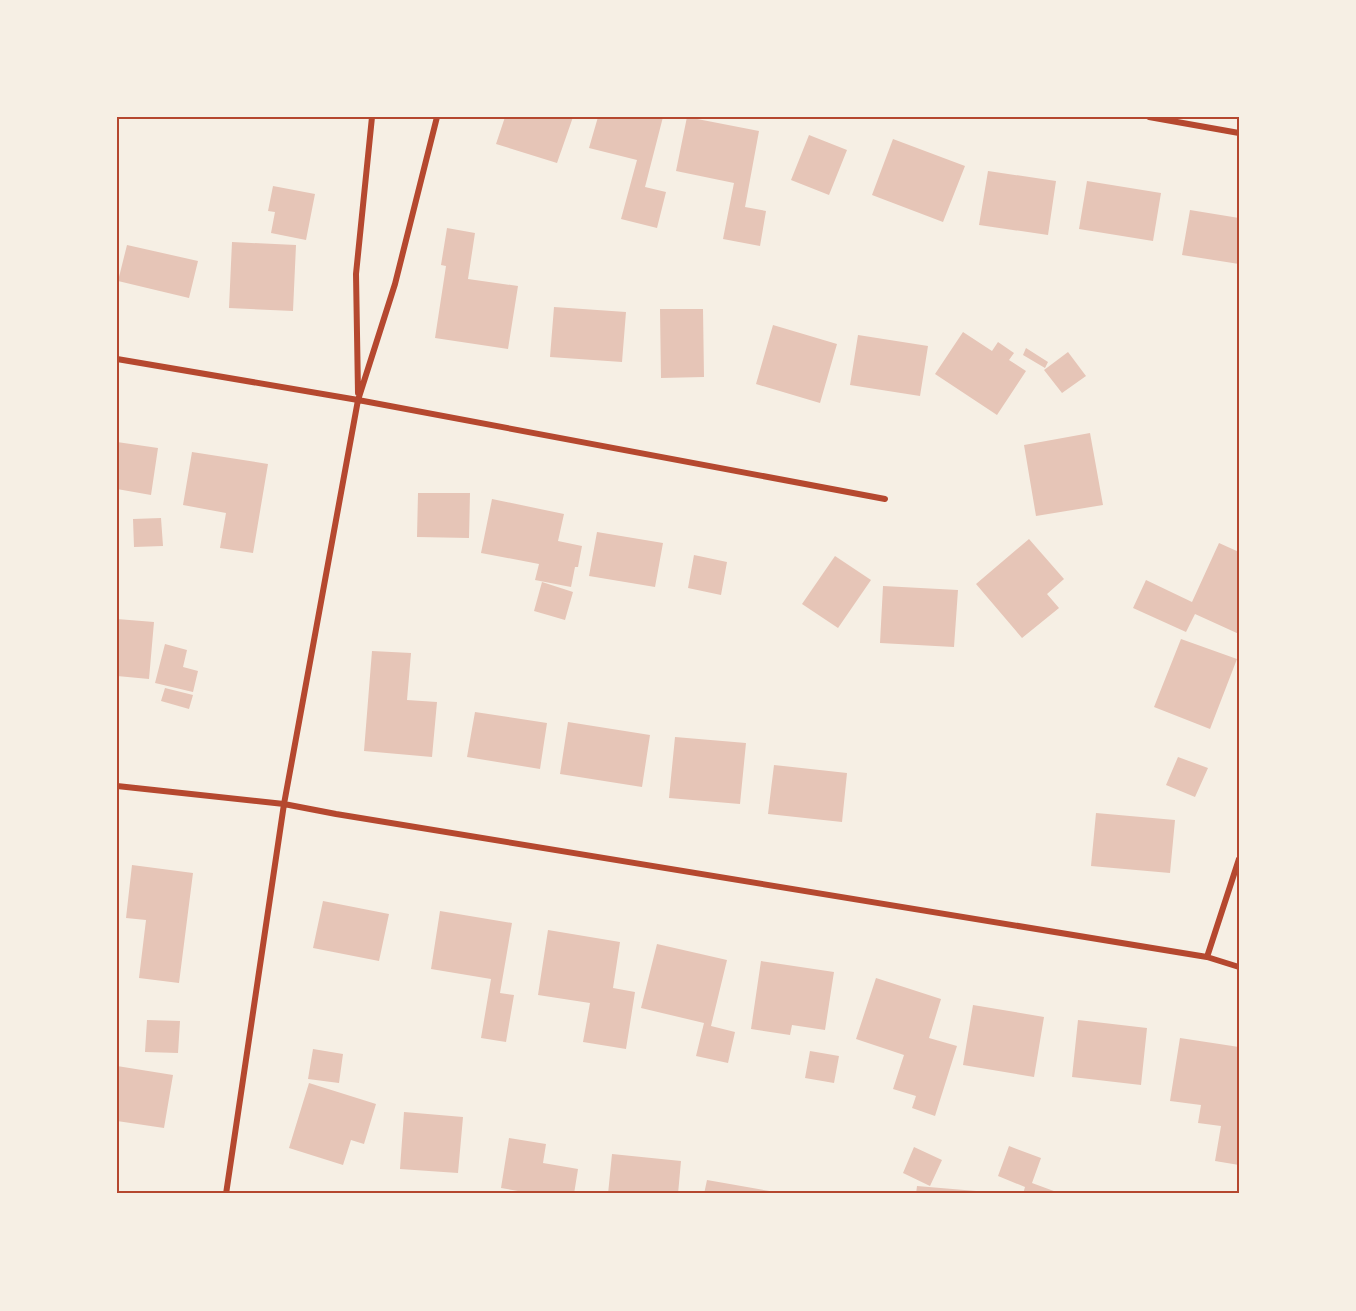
<svg xmlns="http://www.w3.org/2000/svg" width="1356" height="1311" font-family="Inter,sans-serif">
	<style>
		.building { fill: #e6c5b7 }
		.lines { fill: none; stroke-linecap: round; stroke-linejoin: round }
		.minor { stroke: #b5482f; stroke-width: 6 }
		.neatline { fill: none; stroke: #b5482f; stroke-width: 2 }
	</style>
	<rect width="100%" height="100%" fill="#f6efe4"/>
	<path class="building" d="M505 117H573L557 163 496 144Z
		M598 117H663L645 187 666 192 657 228 621 219 637 160 589 148Z
		M687 117 759 131 745 207 766 211 760 246 723 239 734 183 676 171Z
		M809 135 847 150 829 195 791 180Z
		M893 139 965 166 943 222 872 195Z
		M988 171 1056 181 1048 235 979 225Z
		M1087 181 1161 193 1153 241 1079 229Z
		M273 186 315 194 306 240 271 233 275 212 268 211Z
		M1190 210 1239 218V264L1182 255Z
		M447 228 475 233 468 279 518 286 508 349 435 338 446 266 441 265Z
		M232 242 296 245 293 311 229 308Z
		M127 245 198 261 189 298 118 281Z
		M554 307 626 312 622 362 550 357Z
		M660 309H703L704 377 661 378Z
		M773 325 837 344 820 403 756 384Z
		M963 332 992 351 998 342 1014 353 1009 360 1026 371 997 415 935 374Z
		M858 335 928 346 920 396 850 385Z
		M1026 348 1048 362 1045 368 1023 355Z
		M1068 352 1086 376 1062 393 1044 370Z
		M1090 433 1103 505 1036 516 1024 445Z
		M117 442 158 448 151 495 117 489Z
		M192 452 268 464 253 553 220 548 226 513 183 505Z
		M418 493H470L469 538 417 537Z
		M492 499 564 514 558 541 582 546 578 567H575L571 587 535 580 539 564 481 553Z
		M161 518 163 546 134 547 133 519Z
		M597 532 663 543 655 587 589 576Z
		M1029 539 1064 579 1047 594 1059 608 1022 638 976 584Z
		M1219 543 1239 552V634L1195 614 1186 632 1133 608 1146 580 1192 602Z
		M694 555 727 562 721 595 688 588Z
		M835 556 871 580 838 628 802 604Z
		M542 582 573 592 565 620 534 611Z
		M883 586 958 590 954 647 880 643Z
		M117 619 154 622 149 679 117 676Z
		M1181 639 1237 659 1210 729 1154 707Z
		M165 644 187 650 183 667 198 671 193 692 155 683Z
		M372 651 411 653 407 700 437 702 432 757 364 751Z
		M165 688 193 695 189 709 161 701Z
		M475 712 547 723 540 769 467 757Z
		M568 722 650 735 642 787 560 774Z
		M675 737 746 743 740 804 669 798Z
		M1178 757 1208 768 1195 797 1166 785Z
		M774 765 847 773 842 822 768 814Z
		M1096 813 1175 820 1170 873 1091 866Z
		M132 865 193 873 179 983 139 978 146 920 126 918Z
		M323 901 389 914 379 961 313 948Z
		M440 911 512 923 500 993 514 995 506 1042 481 1038 491 979 431 969Z
		M548 930 620 942 613 988 635 992 626 1049 583 1042 590 1003 538 995Z
		M657 944 727 960 711 1026 735 1032 728 1063 696 1056 704 1023 641 1008Z
		M761 961 834 972 825 1030 792 1025 790 1035 751 1029Z
		M876 978 941 999 929 1038 957 1046 935 1116 912 1108 916 1096 893 1089 904 1055 856 1039Z
		M973 1005 1044 1017 1034 1077 963 1065Z
		M147 1020 180 1021 178 1053 145 1052Z
		M1078 1020 1147 1028 1141 1085 1072 1077Z
		M1180 1038 1239 1047V1165L1215 1161 1221 1126 1198 1123 1201 1105 1170 1101Z
		M313 1049 343 1054 339 1083 308 1079Z
		M810 1051 839 1056 834 1083 805 1078Z
		M117 1066 173 1075 164 1128 117 1121Z
		M309 1083 376 1104 364 1144 351 1140 343 1165 289 1148Z
		M404 1112 463 1117 458 1173 400 1169Z
		M509 1138 546 1144 543 1163 578 1169 574 1194H535L501 1188Z
		M1009 1146 1041 1158 1032 1183 1062 1194H1023L1025 1187 998 1176Z
		M914 1147 942 1160 930 1186 903 1173Z
		M612 1154 681 1161 678 1194H608Z
		M707 1180 781 1193V1194H704Z
		M917 1186 988 1192V1194H916Z"/>
	<g class="lines">
		<path class="minor" d="M1149 117 1239 133
			M117 359 358 400 885 499
			M358 393 356 274 372 117
			M117 786 284 804 336 814 1207 957 1239 967
			M1207 957 1239 859
			M226 1194 284 804 358 400 395 284 437 117"/>
	</g>
	<rect width="1356" height="1311" fill="none" stroke="#f6efe4" stroke-width="237"/>
	<rect x="118" y="118" width="1120" height="1074" class="neatline"/>
</svg>
